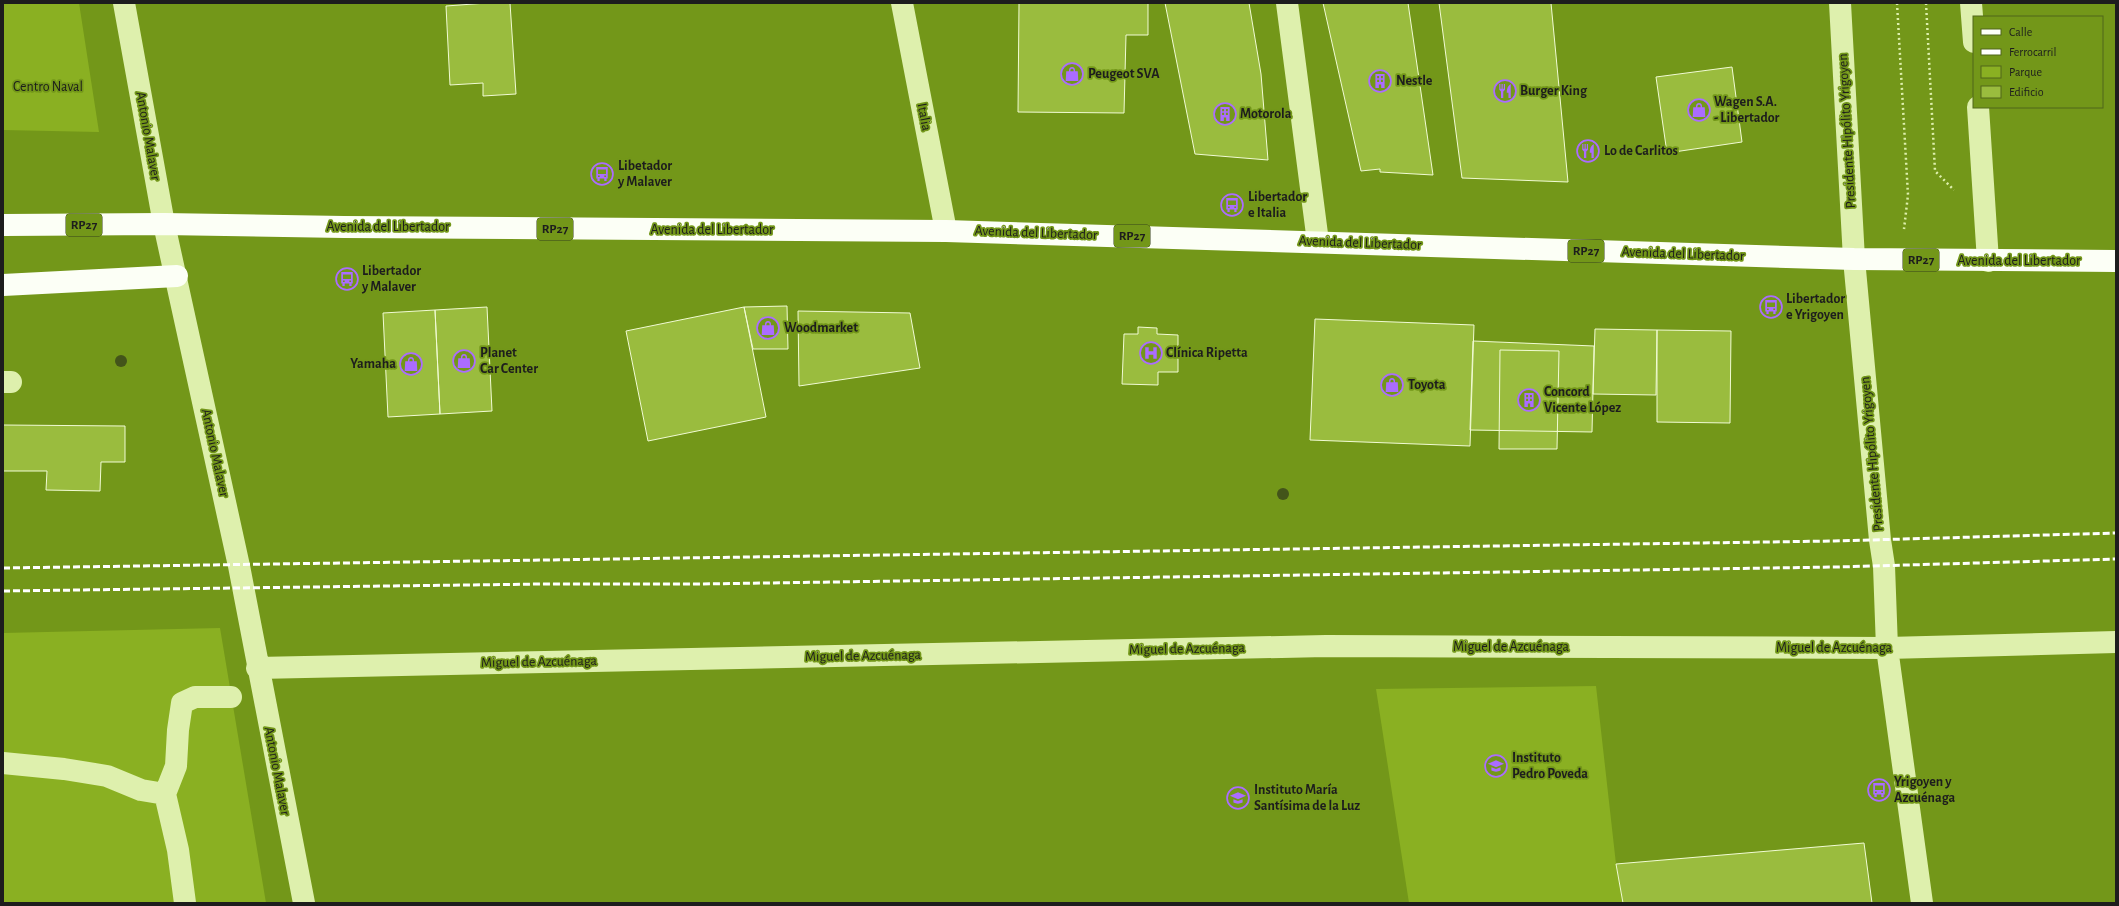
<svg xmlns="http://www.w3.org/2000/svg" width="2119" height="906" font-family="'Alegreya Sans',sans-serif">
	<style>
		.green { fill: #8ab022 }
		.building { fill: #9abc3e; stroke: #f1fbd4 }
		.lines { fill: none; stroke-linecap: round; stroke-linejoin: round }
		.path { stroke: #def0ad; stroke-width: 2.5; stroke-dasharray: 2 3; stroke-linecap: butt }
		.minor { stroke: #def0ad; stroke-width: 22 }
		.major { stroke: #fcfff6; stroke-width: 22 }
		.rail { stroke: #fff; stroke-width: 3; stroke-dasharray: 7 3; stroke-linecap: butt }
		.tree { fill: #43541a }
		.labels { text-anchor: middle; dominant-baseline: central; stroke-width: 3.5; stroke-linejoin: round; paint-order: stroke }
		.shield { fill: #739719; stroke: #37421c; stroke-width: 1 }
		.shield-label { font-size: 13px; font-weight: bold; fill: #1d1d1d }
		.poi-label { font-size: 14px; font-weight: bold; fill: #1d1d1d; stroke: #739719; text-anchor: start }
		.park-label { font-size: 14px; fill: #1c1d1b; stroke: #739719 }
		.street-label { font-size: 14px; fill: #1d1d1d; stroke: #739719 }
	</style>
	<rect width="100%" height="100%" fill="#739719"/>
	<path class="green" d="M3 3H79L99 132 3 130Z
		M220 628 266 903H3V633Z
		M1596 686 1616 864 1623 903H1409L1376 689Z"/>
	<path class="building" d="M487 3H510L516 94 483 96V83L450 85 446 6Z
		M1019 3H1148V35H1126L1124 113 1018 112Z
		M1165 3H1249L1261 74 1268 160 1195 154Z
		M1323 3H1408L1433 175 1380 172V169L1361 171Z
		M1439 3H1551L1568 182 1462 178Z
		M1732 67 1742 142 1667 153 1656 77Z
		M787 306 788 349H753L744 307Z
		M487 307 492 411 440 414 435 310Z
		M744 307 766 417 648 441 626 331Z
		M435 310 440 414 388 417 383 313Z
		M798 311 910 313 920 368 799 386Z
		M1315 319 1474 325 1470 446 1310 440Z
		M1138 327 1157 328V334L1178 335V372H1158V385L1122 384 1124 334H1138Z
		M1595 329 1657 330 1656 395 1593 394Z
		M1657 330 1731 331 1730 423 1657 422Z
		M1473 341 1594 346 1592 432 1470 430Z
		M1500 350 1559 351 1557 449H1499Z
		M3 425 125 426V462H101L100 491 46 490 47 471H3Z
		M1864 843 1872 903H1623L1616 864Z"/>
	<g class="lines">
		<path class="path" d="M1897 3 1908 195 1904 229
			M1926 3 1935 171 1954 190"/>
		<path class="minor" d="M124 3 164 224 239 566 304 903
			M902 3 946 231
			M1287 3 1318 242
			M1840 3 1854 259 1880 540 1884 566 1887 648 1922 903
			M1971 3 1974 42
			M1978 107 1988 261
			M3 382H11
			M257 668 1326 646 1887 648 2116 642
			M3 763 64 769 107 776 141 790 165 794 176 766 178 730 182 703 195 697H231
			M165 794 178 850 185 903"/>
		<path class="major" d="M3 225 164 224 344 227 946 231 1854 259 2116 261
			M3 285 177 276"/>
		<path class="rail" d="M3 568 1834 541 2116 533
			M3 591 542 584H700L1837 567 2116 559"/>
	</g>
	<g class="tree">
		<circle cx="121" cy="361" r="6"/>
		<circle cx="1283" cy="494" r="6"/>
	</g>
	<defs>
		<g id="shop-ring" transform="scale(1.15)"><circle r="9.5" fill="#739719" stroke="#ab6cff" stroke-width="1.5"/><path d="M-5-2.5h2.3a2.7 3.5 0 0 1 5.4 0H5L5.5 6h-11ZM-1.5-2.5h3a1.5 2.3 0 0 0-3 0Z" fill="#ab6cff"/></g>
		<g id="building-ring" transform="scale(1.15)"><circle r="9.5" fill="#739719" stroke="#ab6cff" stroke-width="1.5"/><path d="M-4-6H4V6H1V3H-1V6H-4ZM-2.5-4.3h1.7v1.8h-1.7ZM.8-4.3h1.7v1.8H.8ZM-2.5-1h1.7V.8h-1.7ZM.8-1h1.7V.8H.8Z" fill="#ab6cff"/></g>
		<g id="restaurant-ring" transform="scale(1.15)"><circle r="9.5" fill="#739719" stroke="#ab6cff" stroke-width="1.5"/><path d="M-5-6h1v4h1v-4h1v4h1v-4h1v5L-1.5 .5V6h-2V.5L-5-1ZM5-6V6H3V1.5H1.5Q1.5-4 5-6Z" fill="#ab6cff"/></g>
		<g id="bus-ring" transform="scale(1.15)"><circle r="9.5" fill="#739719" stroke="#ab6cff" stroke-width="1.5"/><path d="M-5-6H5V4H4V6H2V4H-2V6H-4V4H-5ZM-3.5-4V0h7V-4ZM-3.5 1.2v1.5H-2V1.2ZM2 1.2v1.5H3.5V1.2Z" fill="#ab6cff"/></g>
		<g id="hospital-ring" transform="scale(1.15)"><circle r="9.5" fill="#739719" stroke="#ab6cff" stroke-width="1.5"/><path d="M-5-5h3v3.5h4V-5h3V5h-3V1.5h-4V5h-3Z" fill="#ab6cff"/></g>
		<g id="school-ring" transform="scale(1.15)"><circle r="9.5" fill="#739719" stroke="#ab6cff" stroke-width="1.5"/><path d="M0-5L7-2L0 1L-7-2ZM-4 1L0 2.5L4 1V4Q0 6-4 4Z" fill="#ab6cff"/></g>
	</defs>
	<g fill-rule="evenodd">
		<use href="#shop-ring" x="1072" y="74"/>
		<use href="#building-ring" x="1380" y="81"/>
		<use href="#restaurant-ring" x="1505" y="91"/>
		<use href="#shop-ring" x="1699" y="110"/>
		<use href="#building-ring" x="1225" y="114"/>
		<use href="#restaurant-ring" x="1588" y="151"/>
		<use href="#bus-ring" x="602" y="174"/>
		<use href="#bus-ring" x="1232" y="205"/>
		<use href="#bus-ring" x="347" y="279"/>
		<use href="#bus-ring" x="1771" y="307"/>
		<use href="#shop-ring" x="768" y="328"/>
		<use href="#hospital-ring" x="1151" y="353"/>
		<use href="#shop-ring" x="464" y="361"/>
		<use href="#shop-ring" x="411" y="364"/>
		<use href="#shop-ring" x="1392" y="385"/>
		<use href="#building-ring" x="1529" y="400"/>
		<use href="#school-ring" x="1496" y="766"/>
		<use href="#bus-ring" x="1879" y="790"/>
		<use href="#school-ring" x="1238" y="798"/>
	</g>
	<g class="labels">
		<g class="shield">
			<rect x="66" y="214" width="36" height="22" rx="3"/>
			<rect x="537" y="218" width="36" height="22" rx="3"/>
			<rect x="1114" y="225" width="36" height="22" rx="3"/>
			<rect x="1568" y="240" width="36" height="22" rx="3"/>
			<rect x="1903" y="249" width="36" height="22" rx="3"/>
		</g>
		<g class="shield-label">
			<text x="84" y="225">RP27</text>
			<text x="555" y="229">RP27</text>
			<text x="1132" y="236">RP27</text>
			<text x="1586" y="251">RP27</text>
			<text x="1921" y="260">RP27</text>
		</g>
		<g class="poi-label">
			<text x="1088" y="74">Peugeot SVA</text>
			<text x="1396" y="81">Nestle</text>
			<text x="1520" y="91">Burger King</text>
			<text x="1714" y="102">Wagen S.A.<tspan x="1714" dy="16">- Libertador</tspan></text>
			<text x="1240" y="114">Motorola</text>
			<text x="1604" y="151">Lo de Carlitos</text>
			<text x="618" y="166">Libetador<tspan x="618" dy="16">y Malaver</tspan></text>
			<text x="1248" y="197">Libertador<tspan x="1248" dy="16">e Italia</tspan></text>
			<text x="362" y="271">Libertador<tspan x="362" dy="16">y Malaver</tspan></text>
			<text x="1786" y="299">Libertador<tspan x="1786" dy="16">e Yrigoyen</tspan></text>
			<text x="784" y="328">Woodmarket</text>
			<text x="480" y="353">Planet<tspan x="480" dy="16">Car Center</tspan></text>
			<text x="1166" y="353">Clínica Ripetta</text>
			<text x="396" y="364" text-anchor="end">Yamaha</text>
			<text x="1408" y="385">Toyota</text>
			<text x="1544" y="392">Concord<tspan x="1544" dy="16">Vicente López</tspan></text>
			<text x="1512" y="758">Instituto<tspan x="1512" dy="16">Pedro Poveda</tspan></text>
			<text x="1894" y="782">Yrigoyen y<tspan x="1894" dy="16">Azcuénaga</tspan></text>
			<text x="1254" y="790">Instituto María<tspan x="1254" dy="16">Santísima de la Luz</tspan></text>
		</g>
		<g class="park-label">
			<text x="48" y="87">Centro Naval</text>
		</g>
		<g class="street-label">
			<text transform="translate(924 117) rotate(79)">Italia</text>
			<text transform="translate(1847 131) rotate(-93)">Presidente Hipólito Yrigoyen</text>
			<text transform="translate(148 136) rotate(80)">Antonio Malaver</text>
			<text x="388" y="227">Avenida del Libertador</text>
			<text x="712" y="230">Avenida del Libertador</text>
			<text transform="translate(1036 233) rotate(2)">Avenida del Libertador</text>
			<text transform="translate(1360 243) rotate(2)">Avenida del Libertador</text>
			<text transform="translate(1683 254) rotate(2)">Avenida del Libertador</text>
			<text x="2019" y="261">Avenida del Libertador</text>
			<text transform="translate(215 453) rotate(78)">Antonio Malaver</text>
			<text transform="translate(1872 454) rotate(-95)">Presidente Hipólito Yrigoyen</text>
			<text x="1511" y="647">Miguel de Azcuénaga</text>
			<text x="1834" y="648">Miguel de Azcuénaga</text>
			<text transform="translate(1187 649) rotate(-1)">Miguel de Azcuénaga</text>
			<text transform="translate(863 656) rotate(-1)">Miguel de Azcuénaga</text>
			<text transform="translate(539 662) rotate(-1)">Miguel de Azcuénaga</text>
			<text transform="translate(277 771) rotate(79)">Antonio Malaver</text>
		</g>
	</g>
	<rect width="2119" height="906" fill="none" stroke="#1d1d1d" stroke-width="8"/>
	<rect x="1973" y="16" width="130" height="92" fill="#739719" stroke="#51661b"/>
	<rect x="1981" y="29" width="20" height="6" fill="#fcfff6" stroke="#51661b"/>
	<text x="2009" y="36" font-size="12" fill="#1d1d1d">Calle</text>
	<rect x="1981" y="49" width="20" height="6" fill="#ffffff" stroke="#51661b"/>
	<text x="2009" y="56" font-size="12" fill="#1d1d1d">Ferrocarril</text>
	<rect x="1981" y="66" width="20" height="12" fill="#8ab022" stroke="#51661b"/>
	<text x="2009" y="76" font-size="12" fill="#1d1d1d">Parque</text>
	<rect x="1981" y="86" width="20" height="12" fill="#9abc3e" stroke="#51661b"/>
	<text x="2009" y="96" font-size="12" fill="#1d1d1d">Edificio</text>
</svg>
